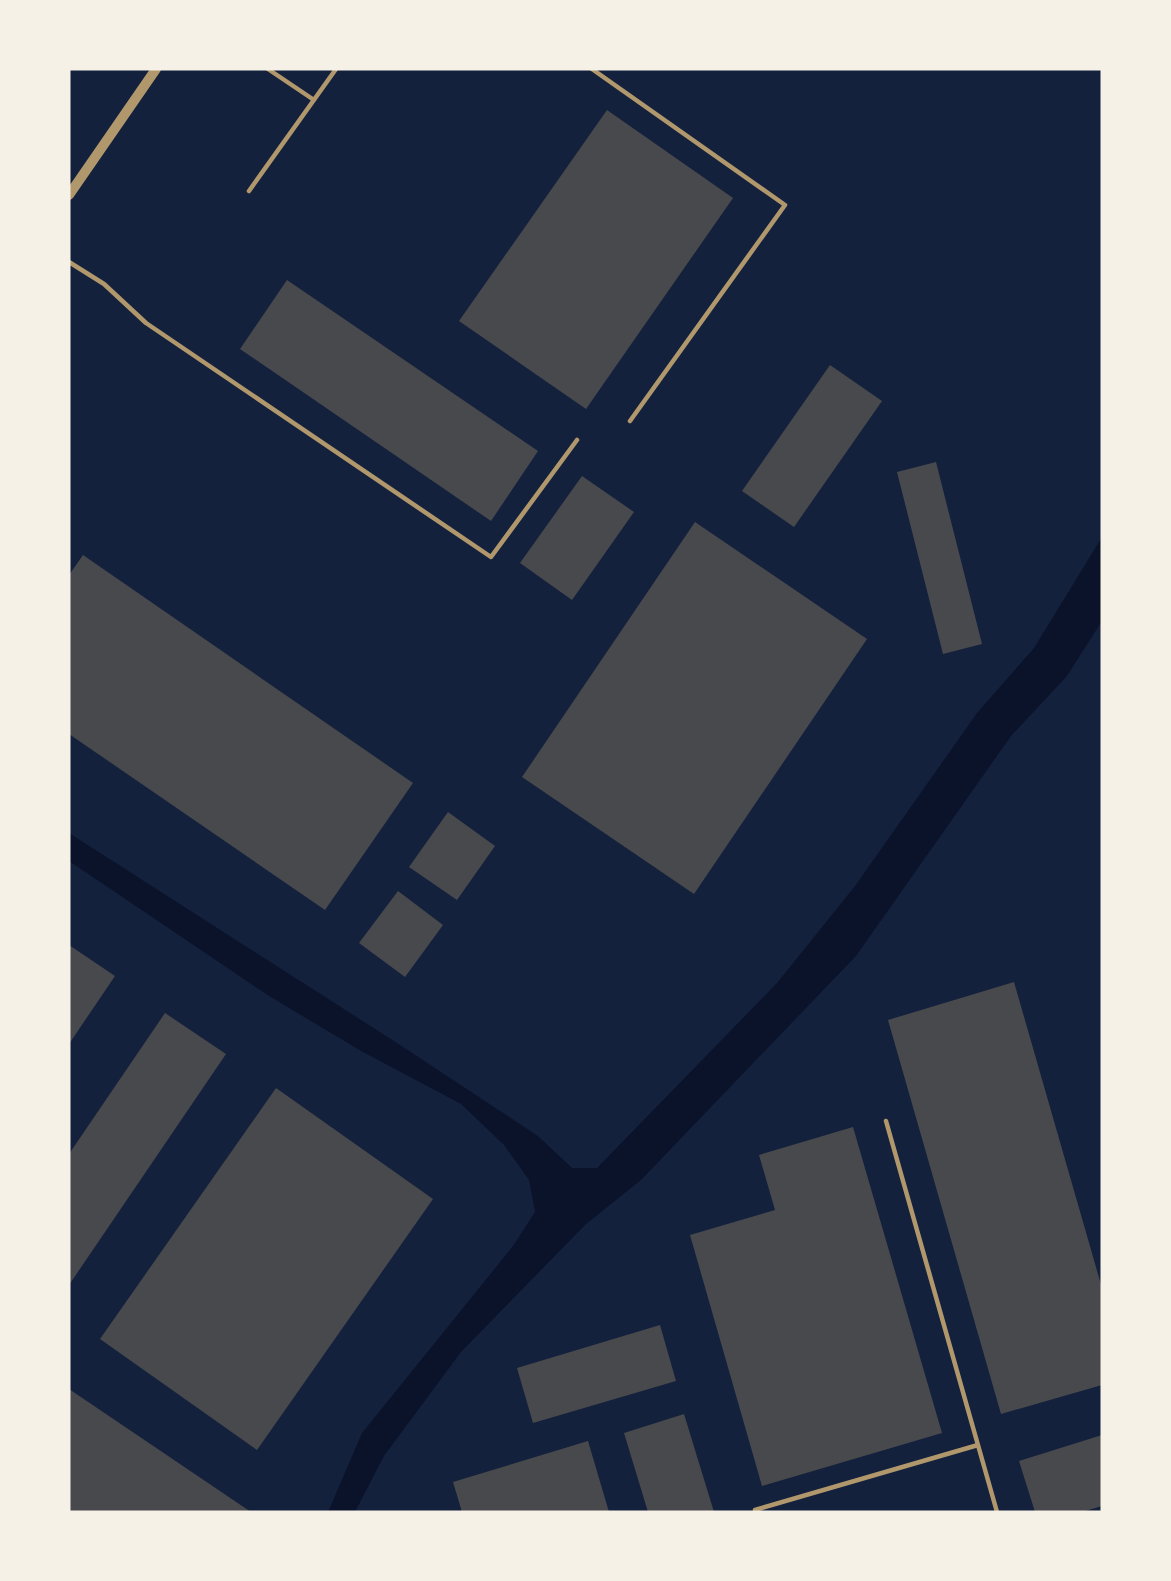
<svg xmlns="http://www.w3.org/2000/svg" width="1171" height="1581" font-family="'Source Serif 4',serif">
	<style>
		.water { fill: #0b132b }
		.building { fill: #48494c }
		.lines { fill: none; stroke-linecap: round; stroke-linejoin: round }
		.service { stroke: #b1986c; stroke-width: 4.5 }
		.tertiary { stroke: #b1986c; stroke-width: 10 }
	</style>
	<rect width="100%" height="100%" fill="#14213d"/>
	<path class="water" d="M1102 537V621L1067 676 1011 736 856 956 641 1180 585 1225 461 1352 384 1456 355 1512H328L362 1433 513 1246 535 1212 529 1180 504 1145 461 1104 361 1051 269 996 69 861V833L394 1041 538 1136 572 1168H597L777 983 855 886 977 713 1034 648Z"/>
	<path class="building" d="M607 110 733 198 586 409 459 321Z
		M287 280 538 451 491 521 240 349Z
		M830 365 882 401 794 527 742 491Z
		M936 462 982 644 943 654 897 472Z
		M582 476 634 512 572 600 520 563Z
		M695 522 867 639 694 894 522 777Z
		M83 555 413 783 325 910 69 734V575Z
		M448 812 495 846 457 900 409 867Z
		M398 891 443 925 405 977 359 943Z
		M69 945 115 976 69 1044Z
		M1014 982 1102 1288V1385L1001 1414 888 1020Z
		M165 1013 226 1054 69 1285V1154Z
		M276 1088 433 1199 257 1450 100 1339Z
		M853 1127 942 1433 762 1486 690 1235 775 1210 759 1155Z
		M660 1325 676 1381 533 1423 517 1368Z
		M69 1389 251 1512H69Z
		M684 1414 714 1512H648L624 1433Z
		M1102 1435V1506L1082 1512H1035L1019 1461Z
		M588 1441 609 1512H462L453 1482Z"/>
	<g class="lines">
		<path class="service" d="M268 69 314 100
			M592 69 785 205 630 421
			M249 191 336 69
			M69 262 104 284 146 323 491 557 577 440
			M886 1121 997 1512
			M755 1510 978 1445"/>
		<path class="tertiary" d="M69 195 156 69"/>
	</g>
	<rect width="1171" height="1581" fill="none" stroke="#f6f1e7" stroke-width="141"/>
</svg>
